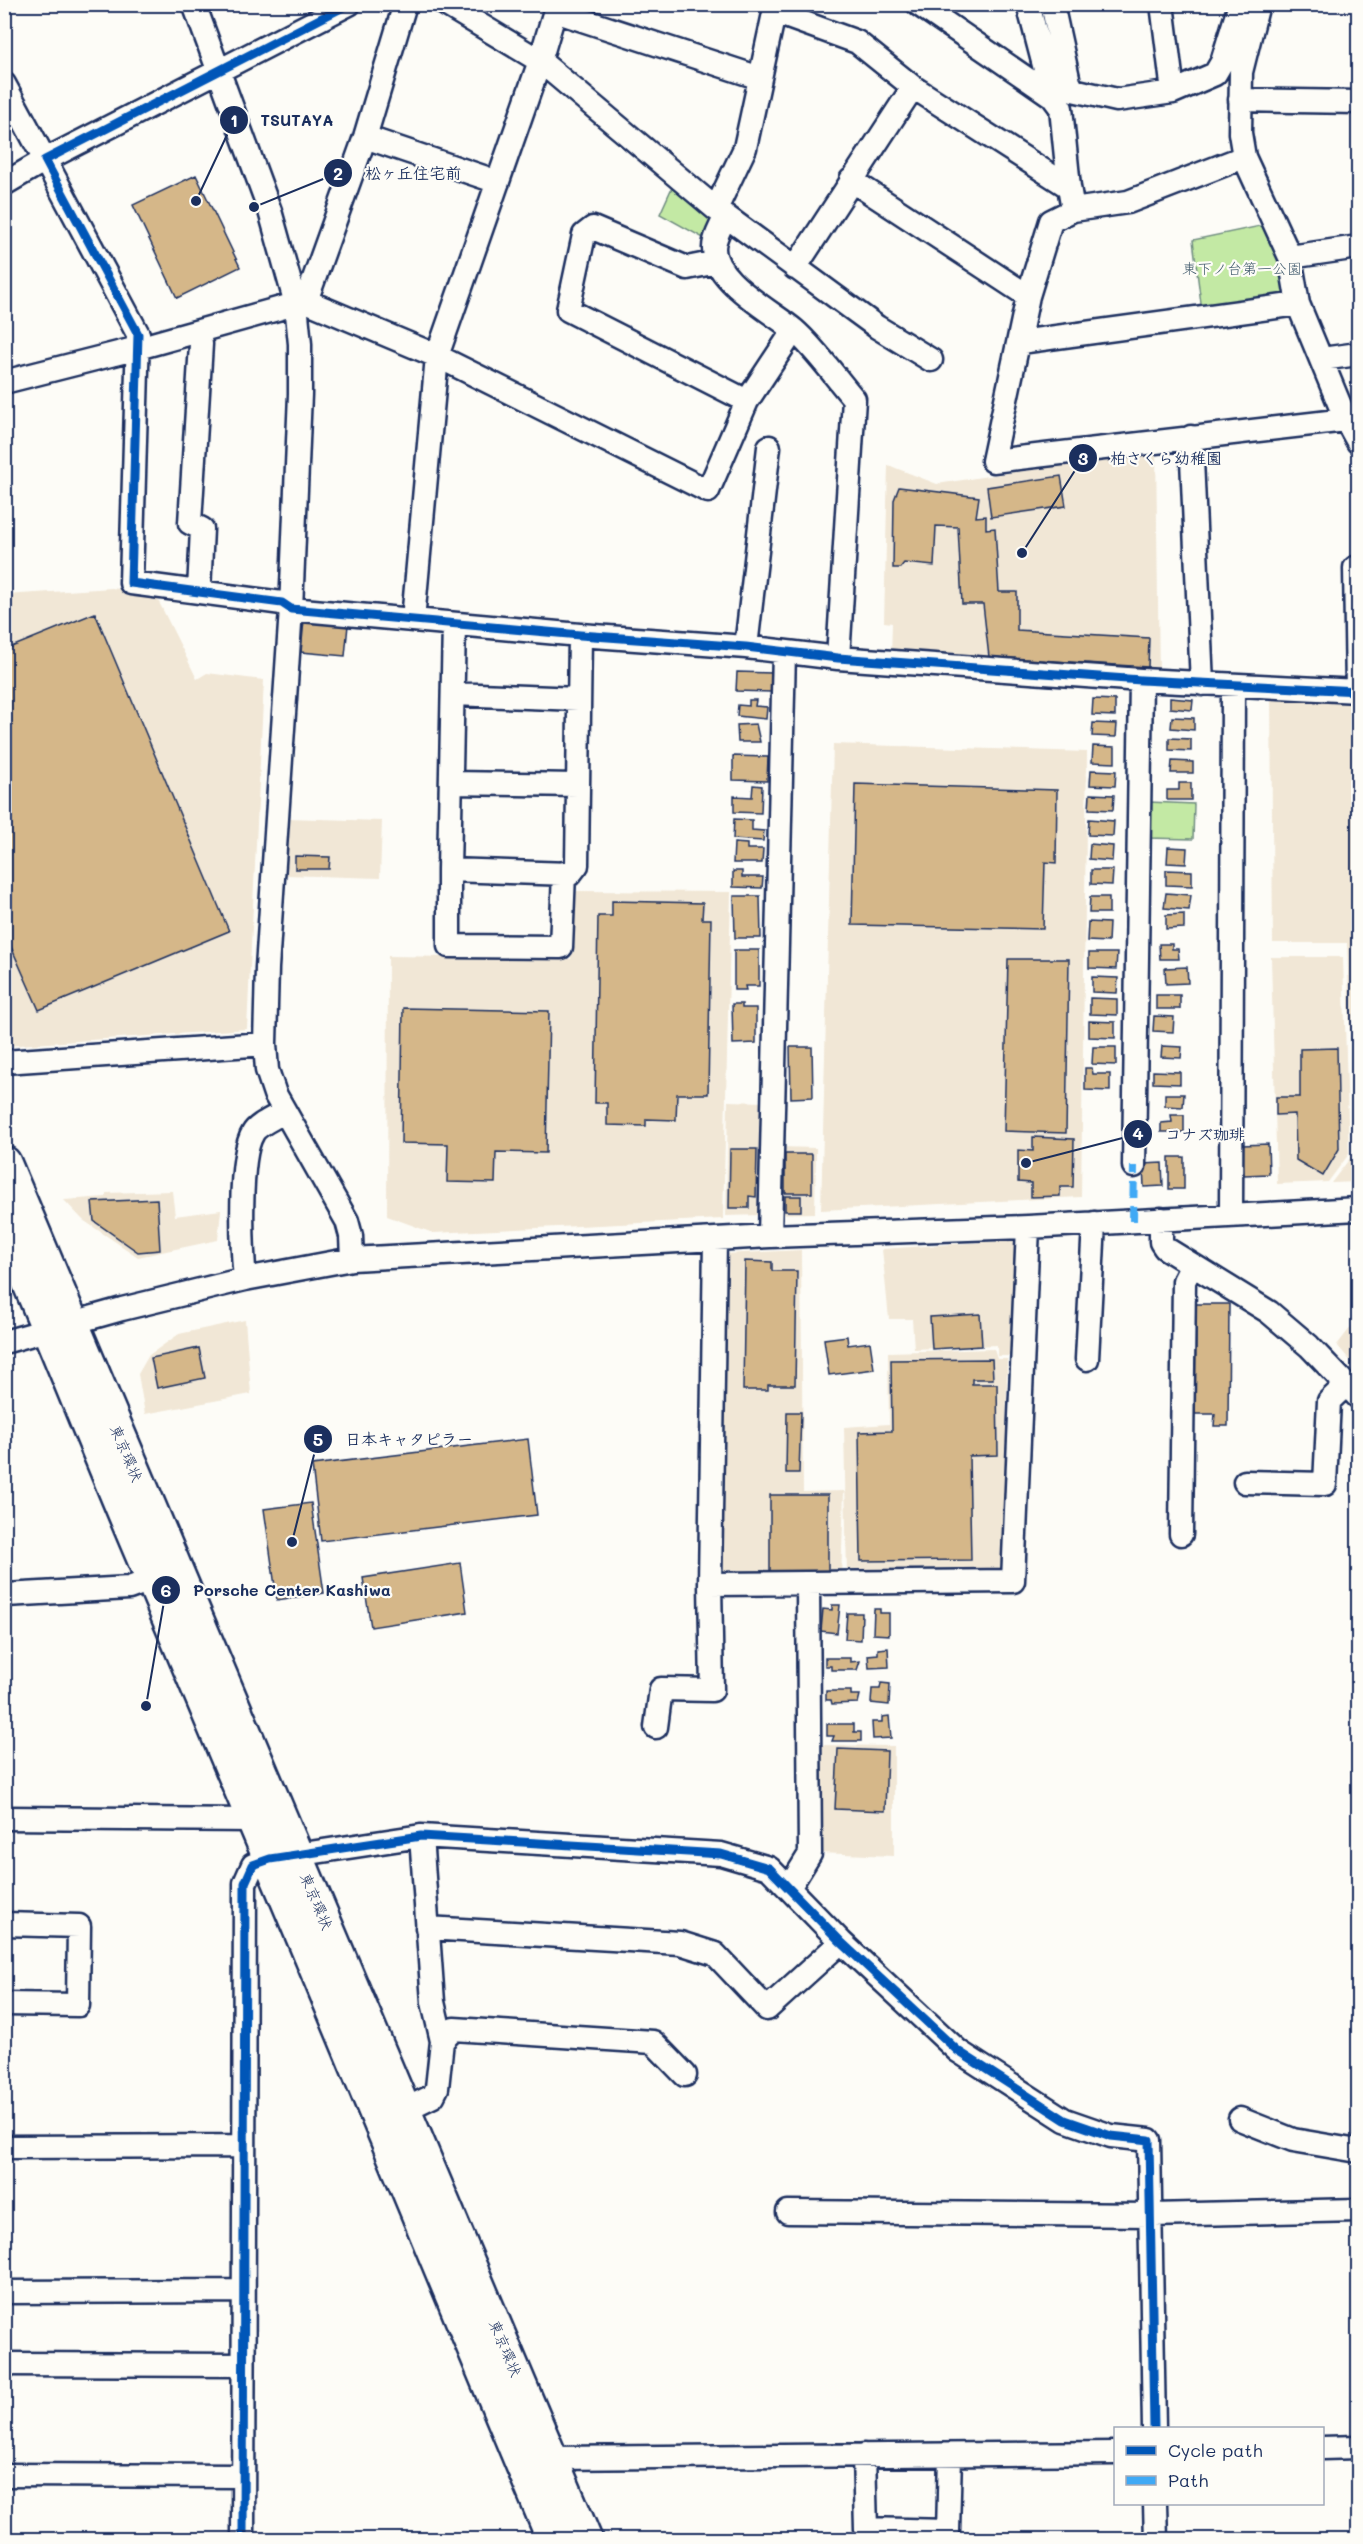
<svg xmlns="http://www.w3.org/2000/svg" width="1363" height="2544" font-family="Mali,'Klee One',sans-serif">
	<style>
		.built { fill: #f1e7d6 }
		.green { fill: #c3e9a4; stroke: #6f8c81; stroke-width: 1.5 }
		.building { fill: #d5b789; stroke: #1b2f5e; stroke-width: 1.5 }
		.lines { fill: none; stroke-linecap: round; stroke-linejoin: round }
		.minor-casing { stroke: #1b2f5e; stroke-width: 27 }
		.highway-casing { stroke: #1b2f5e; stroke-width: 38 }
		.minor { stroke: #fdfcf7; stroke-width: 22 }
		.highway { stroke: #fdfcf7; stroke-width: 33 }
		.quiet { stroke: #3fa9f5; stroke-width: 8; stroke-dasharray: 15 8; stroke-linecap: butt }
		.cycleway-casing { stroke: #fdfcf7; stroke-width: 13 }
		.cycleway { stroke: #0057b8; stroke-width: 9 }
		.labels { text-anchor: middle; dominant-baseline: central; stroke-width: 4.5; stroke-linejoin: round; paint-order: stroke }
		.park-label { font-size: 15px; fill: #455e70; stroke: #fdfcf7 }
		.street-label { font-size: 15px; fill: #1b2f5e; stroke: #fdfcf7 }
		.leader { fill: none; stroke: #1b2f5e; stroke-width: 2 }
		.callout-dot { fill: #1b2f5e; stroke: #fdfcf7; stroke-width: 2 }
		.mark-label { font-size: 18px; text-anchor: middle; font-weight: bold; fill: #fff }
		.callout-label { font-size: 16px; text-anchor: middle; font-weight: bold; fill: #1b2f5e; stroke: #fdfcf7; stroke-width: 4.5; stroke-linejoin: round; paint-order: stroke }
	</style>
	<rect width="100%" height="100%" fill="#fdfcf7"/>
	<filter id="ink" filterUnits="userSpaceOnUse"><feTurbulence type="fractalNoise" baseFrequency=".0167" numOctaves="2"/><feDisplacementMap in="SourceGraphic" scale="12" xChannelSelector="R" yChannelSelector="G"/><feConvolveMatrix kernelMatrix="1 2 1 2 8 2 1 2 1" color-interpolation-filters="sRGB"/></filter>
	<g filter="url(#ink)">
		<path class="built" d="M1156 450 1159 677 891 656 892 623 884 622 888 465 937 484Z
			M112 588 155 594 197 679 207 673 264 680 247 1029 5 1046V595Z
			M1271 696 1358 701V1182L1331 1183 1354 1153 1347 943H1273Z
			M833 744 1087 752 1081 1197 821 1210Z
			M287 818 382 821 380 878 285 875Z
			M574 891 731 892 723 1219 433 1233 387 1216 388 956 571 959Z
			M1271 957H1343L1349 1154 1328 1182 1277 1184Z
			M728 1101 764 1102 761 1215 726 1216Z
			M779 1147 816 1148 815 1213 778 1214Z
			M172 1191 175 1216 221 1210 218 1240 138 1257 83 1220 64 1200 106 1197V1193Z
			M1015 1240 1010 1356H997V1345L914 1349 912 1319H889L882 1249Z
			M801 1250 803 1492 844 1491 841 1579 719 1575 723 1254Z
			M1358 1318V1370L1337 1345Z
			M245 1320 251 1394 145 1414 138 1374 149 1355 179 1334Z
			M994 1349 997 1359H1007L1005 1568 994 1575 847 1577 844 1427 889 1424 888 1352Z
			M818 1745 894 1746V1856L817 1853Z"/>
		<path class="green" d="M674 183 712 219 705 239 660 214Z
			M1265 225 1285 264 1290 299 1202 311 1193 240Z
			M1149 802 1194 804 1193 839 1147 838Z"/>
		<path class="building" d="M196 175 240 267 177 298 133 205Z
			M1061 476 1066 506 991 517 987 487Z
			M899 487 979 497 976 517 986 516V529L995 528 999 592H1017V630L1149 638 1148 667 989 657 983 604H962L958 527 936 526 934 566 904 563 900 568H893L894 500Z
			M95 613 229 931 39 1010 4 931V650Z
			M304 620 348 625 345 656 301 652Z
			M737 672 772 673 771 692 736 691Z
			M1170 698 1193 700 1192 710 1170 708Z
			M1093 699 1115 700V716L1092 715Z
			M749 700H756L755 706 767 707 766 719 737 716 738 705 749 706Z
			M1172 717 1194 718V730L1171 728Z
			M1093 723 1117 724 1116 737 1092 736Z
			M756 724 760 742H738L737 725Z
			M1169 738 1191 739V751L1169 750Z
			M1093 746 1115 747V763L1092 762Z
			M733 756 768 757 767 781 733 780Z
			M1172 761 1193 762V773H1171Z
			M1091 770 1116 771 1115 786 1090 785Z
			M1179 783H1191V800H1167V790H1179Z
			M855 784 1057 790 1056 863 1045 862 1043 929 852 925Z
			M753 785 762 786 761 813 734 812V796L752 797Z
			M1090 794 1114 795 1113 810 1089 809Z
			M734 819 752 820V830L764 831 763 841 733 839Z
			M1089 819 1114 821 1113 836 1088 835Z
			M734 843 747 844V849H763L762 863H733Z
			M1090 844 1113 846 1112 861 1089 859Z
			M1168 847 1187 848 1186 864 1167 863Z
			M295 856 330 857 329 869H295Z
			M1091 870H1113L1112 885 1091 884Z
			M1166 870 1192 871V886L1166 885Z
			M733 871H742V877H763L762 888 733 887Z
			M1166 893 1191 895 1189 910 1164 908Z
			M734 896H760L761 938H735Z
			M1090 897H1109V913H1089Z
			M612 901 703 903 702 919H711L708 1094H677L676 1120 646 1119V1126L607 1125V1103H595L598 916H612Z
			M1184 914V928L1166 929V915Z
			M1088 922 1109 923 1108 942 1087 941Z
			M1159 944H1172V949H1178L1179 959H1160Z
			M734 950H759V986H745L746 990H734Z
			M1089 953H1117L1116 969 1089 968Z
			M1008 959H1069L1066 1133 1004 1131Z
			M1187 967 1188 983 1166 984 1165 968Z
			M1092 977 1118 978 1117 993 1092 992Z
			M1156 995H1180V1009H1156Z
			M1090 998 1117 999V1015L1090 1014Z
			M732 1004H742V1008H756V1043L733 1044Z
			M403 1008 549 1011 546 1153 496 1152 495 1183 447 1182 448 1144 401 1143Z
			M1154 1016 1174 1017 1173 1032 1153 1031Z
			M1089 1021 1115 1022V1038L1089 1037Z
			M1162 1046 1182 1047 1181 1058 1161 1057Z
			M790 1047H812L813 1097 791 1098Z
			M1093 1047H1116V1065L1092 1064Z
			M1337 1048 1339 1149 1323 1176 1296 1160 1295 1114 1276 1115V1097H1300V1049Z
			M1085 1068H1092L1093 1074H1110V1091L1085 1090Z
			M1153 1071 1180 1072V1084L1153 1083Z
			M1165 1094H1184L1183 1107 1165 1106Z
			M1171 1115H1184V1132H1161V1123L1172 1122Z
			M1033 1137 1074 1139 1073 1187H1060V1196L1031 1197V1183L1018 1182V1150L1033 1151Z
			M1268 1144 1269 1174 1244 1175 1242 1145Z
			M730 1149H757L756 1197 749 1196V1208H729Z
			M785 1154H812V1193H785Z
			M1169 1157H1184V1189H1169Z
			M1162 1163 1163 1186 1144 1187 1143 1164Z
			M785 1196H801V1211H785Z
			M157 1199 160 1250 138 1252 94 1221 92 1202Z
			M745 1261 772 1262V1271H797L795 1385H768V1390H743Z
			M1196 1304H1229L1228 1426H1214L1215 1414H1195Z
			M980 1314 982 1346 932 1349 930 1317Z
			M847 1336 848 1345 870 1342 874 1369 829 1375 824 1339Z
			M199 1348 205 1378 157 1388 151 1358Z
			M992 1359 993 1379H972V1384H997L998 1455 969 1456 971 1560 861 1561 859 1432 892 1431 891 1360Z
			M787 1412H801L799 1473H786Z
			M528 1439 537 1515 321 1541 312 1465Z
			M770 1495H828V1572H770Z
			M311 1503 324 1593 277 1600 264 1509Z
			M460 1563 467 1612 371 1627 363 1578Z
			M832 1605H840L837 1633 821 1631 823 1609 832 1610Z
			M874 1609H880V1613H889V1635L873 1634Z
			M847 1613H862L861 1640 845 1639Z
			M888 1648 889 1667 869 1668 868 1655 878 1654V1649Z
			M825 1658H850V1662L860 1661 857 1670H831V1666H825Z
			M881 1683 890 1684 889 1705 871 1703 872 1689H880Z
			M826 1691H851V1695H860L858 1703 832 1704 831 1700H826Z
			M889 1716 891 1738 873 1739 872 1722H882V1717Z
			M827 1724H854V1732H861V1741H832L834 1736H827Z
			M838 1749 887 1751 885 1811 835 1809Z"/>
		<g class="lines">
			<g class="minor-casing">
				<path id="minor" d="M194 4 270 211 296 304 300 344V394L291 609 267 968 265 1044 267 1070 275 1094 347 1221 351 1236 352 1259
					M349 4 45 160 138 334 131 583 282 603 291 609 580 635 746 647 838 658 1141 680 1358 691
					M445 4 540 61 716 209 877 327 931 360
					M918 4 1052 96
					M1028 4 1052 96 1061 108 1069 187
					M1052 4 1069 82 1073 90 1117 100 1173 92 1215 74 1222 62 1240 4
					M1162 4 1173 92
					M555 11 760 78
					M774 12 857 42 913 87 1069 187 1073 210
					M4 84 45 160 4 184
					M1240 100 1358 102
					M365 137 498 182
					M1244 157 1240 133 1241 72 1258 4
					M851 180 1028 296
					M716 209 745 148 776 4
					M726 216C722 224 717 233 715 241 705 277 772 311 794 330 814 347 836 378 854 399L838 658
					M1290 257 1358 247
					M717 262 687 268 593 228 584 235 568 310 747 401
					M795 268 913 87
					M306 301 437 356 708 491 747 401 794 330
					M197 332 201 344 190 523 202 529 199 591
					M1020 342 1298 304
					M1322 359 1358 354
					M4 382 138 348 306 301 365 137 405 4
					M1346 420 993 461 1028 296 1051 221 1073 210 1128 202 1244 157 1290 257 1298 304 1346 420 1358 442
					M1191 437 1202 684
					M413 620 437 356 540 61 557 4
					M454 624 449 870 570 874 577 865 580 635
					M746 647 769 447
					M1357 690 1355 568H1358
					M453 694 578 699
					M451 783 577 785
					M449 870V946L561 947 564 873
					M4 1062 265 1044
					M1134 1166 1141 680
					M1231 1215 1233 685
					M1161 1219V1242L1165 1248 1269 1312 1309 1346 1358 1397
					M770 1236 784 652
					M715 1239 710 1584 1013 1581 1028 1227
					M245 1279C242 1249 238 1157 253 1133 258 1124 275 1118 283 1112
					M4 1342 122 1309 245 1279 352 1259 770 1236 1028 1227 1358 1209
					M1087 1359 1094 1223
					M1245 1482 1325 1484 1329 1401 1347 1384
					M1181 1534 1184 1281 1192 1265
					M6 1595 129 1588 167 1574
					M656 1727 661 1689 712 1690 710 1584
					M4 1818 254 1820
					M789 1888 810 1854 808 1584
					M4 1924 79 1926 78 2005 4 2004
					M427 1928 680 1943 715 1954 767 2009 841 1942
					M442 2041 454 2029 653 2042 685 2075
					M404 2110 433 2096 437 2088 442 2041 433 2002 421 1836
					M1240 2119 1293 2140 1358 2151
					M4 2147 243 2146
					M788 2212 1152 2215 1358 2210
					M4 2292 243 2291
					M4 2364 243 2365
					M1322 2448 1358 2447
					M864 2455 866 2529 948 2531 950 2455
					M553 2458 1116 2453
					M4 2475 243 2476
					M1155 2504 1156 2540
					M243 2540 245 1883 253 1865 270 1859 421 1836 721 1854 769 1868 841 1942 958 2051 1065 2120 1111 2136 1149 2140 1154 2428"/>
			</g>
			<g class="highway-casing">
				<path id="highway" d="M4 1163 585 2540
					M4 1224C53 1335 97 1449 145 1561 282 1887 420 2213 554 2540"/>
			</g>
			<use href="#minor" class="minor"/>
			<use href="#highway" class="highway"/>
			<path class="quiet" d="M1133 1221 1134 1166"/>
			<g class="cycleway-casing">
				<path id="cycleway" d="M349 4 45 160 138 334 131 583 282 603 291 609 580 635 746 647 838 658 1141 680 1358 691
					M243 2540 245 1883 253 1865 270 1859 421 1836 721 1854 769 1868 841 1942 958 2051 1065 2120 1111 2136 1149 2140 1154 2428"/>
			</g>
			<use href="#cycleway" class="cycleway"/>
		</g>
	</g>
	<g class="labels">
		<g class="park-label">
			<text x="1242" y="268">東下ノ台第一公園</text>
		</g>
		<g class="street-label">
			<text transform="translate(127 1453) rotate(67)">東京環状</text>
			<text transform="translate(317 1901) rotate(67)">東京環状</text>
			<text transform="translate(506 2348) rotate(67)">東京環状</text>
		</g>
	</g>
	<path class="leader" d="M196 201L234 120M254 207L338 173M1022 553L1083 458M1026 1163L1138 1134M292 1542L318 1439M146 1706L166 1590"/>
	<g class="callout-dot">
		<circle cx="196" cy="201" r="6"/>
		<circle cx="254" cy="207" r="6"/>
		<circle cx="1022" cy="553" r="6"/>
		<circle cx="1026" cy="1163" r="6"/>
		<circle cx="292" cy="1542" r="6"/>
		<circle cx="146" cy="1706" r="6"/>
		<circle cx="234" cy="120" r="15"/>
		<circle cx="338" cy="173" r="15"/>
		<circle cx="1083" cy="458" r="15"/>
		<circle cx="1138" cy="1134" r="15"/>
		<circle cx="318" cy="1439" r="15"/>
		<circle cx="166" cy="1590" r="15"/>
	</g>
	<g class="mark-label">
		<text x="234" y="127">1</text>
		<text x="338" y="180">2</text>
		<text x="1083" y="465">3</text>
		<text x="1138" y="1140">4</text>
		<text x="318" y="1446">5</text>
		<text x="166" y="1597">6</text>
	</g>
	<g class="callout-label">
		<text x="297" y="126">TSUTAYA</text>
		<text x="413" y="179">松ヶ丘住宅前</text>
		<text x="1166" y="464">柏さくら幼稚園</text>
		<text x="1205" y="1140">コナズ珈琲</text>
		<text x="409" y="1445">日本キャタピラー</text>
		<text x="292" y="1596">Porsche Center Kashiwa</text>
	</g>
	<rect width="1363" height="2544" fill="none" stroke="#fdfcf7" stroke-width="24"/>
	<rect x="12" y="12" width="1339" height="2520" fill="none" stroke="#1b2f5e" stroke-width="2" filter="url(#ink)"/>
	<rect x="1114" y="2427" width="210" height="78" fill="#fdfcf7" stroke="#a3aaba" stroke-width="1.5"/>
	<rect x="1126" y="2446" width="30" height="9" fill="#0057b8" stroke="#a3aaba" stroke-width="1.5"/>
	<text x="1168" y="2457" font-size="18" fill="#1b2f5e">Cycle path</text>
	<rect x="1126" y="2476" width="30" height="9" fill="#3fa9f5" stroke="#a3aaba" stroke-width="1.5"/>
	<text x="1168" y="2487" font-size="18" fill="#1b2f5e">Path</text>
</svg>
